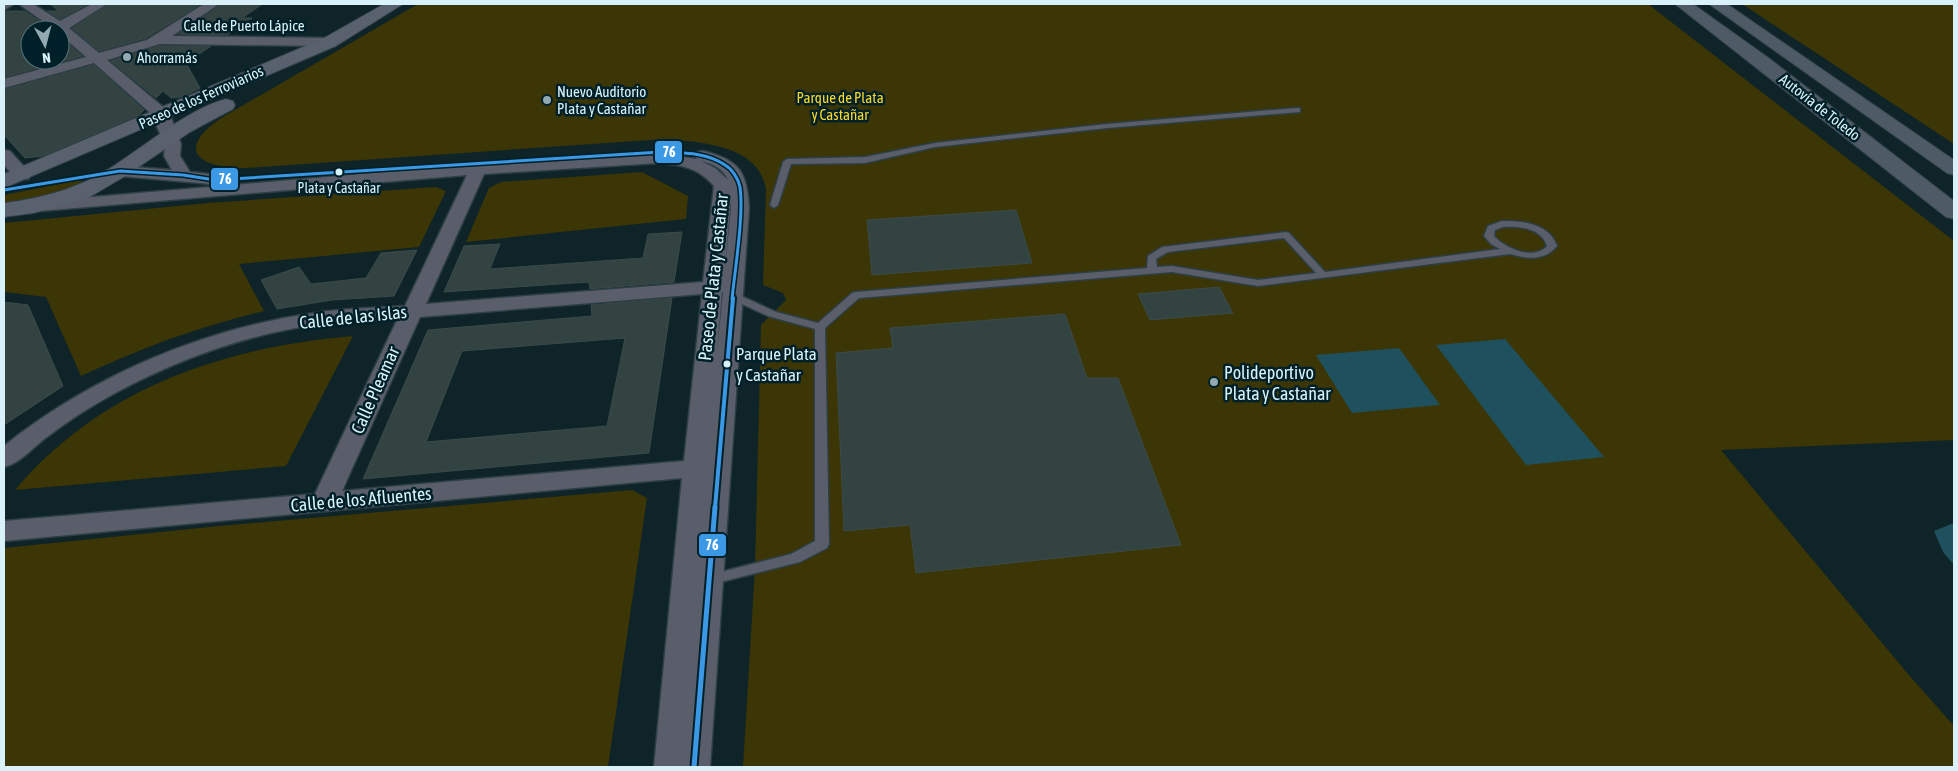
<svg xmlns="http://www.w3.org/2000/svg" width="1958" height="771" font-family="'Asap Condensed',sans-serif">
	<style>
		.green { fill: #3c3505 }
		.water { fill: #1f505d }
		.building { fill: #324342; stroke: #3a4b49; fill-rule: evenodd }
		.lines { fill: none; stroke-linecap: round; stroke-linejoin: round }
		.lane-casing { stroke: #2d3f44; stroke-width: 3 }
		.street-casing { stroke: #2d3f44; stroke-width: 3 }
		.secondary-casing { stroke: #2d3f44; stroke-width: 2 }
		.highway-casing { stroke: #2d3f44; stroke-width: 2 }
		.lane { fill: #595e6a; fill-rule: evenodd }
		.street { fill: #595e6a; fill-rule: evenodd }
		.secondary { fill: #59606e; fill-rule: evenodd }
		.highway { fill: #4f5a67; fill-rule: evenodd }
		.bus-1-far2-casing { stroke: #002029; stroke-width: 6 }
		.bus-1-far1-casing { stroke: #002029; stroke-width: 8 }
		.bus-1-casing { stroke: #002029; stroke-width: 9 }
		.bus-1-far2 { stroke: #3a98e4; stroke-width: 3 }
		.bus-1-far1 { stroke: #3a98e4; stroke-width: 4 }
		.bus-1 { stroke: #3a98e4; stroke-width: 5 }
		.poi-dot { fill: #92aab0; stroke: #002029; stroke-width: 2 }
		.bus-dot { fill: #d9f2f9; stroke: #002029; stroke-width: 2 }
		.labels { text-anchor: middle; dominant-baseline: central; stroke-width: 5; stroke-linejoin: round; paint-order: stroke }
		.far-bus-label { font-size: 14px; fill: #d9f2f9; stroke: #002029 }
		.far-street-label { font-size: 15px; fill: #d9f2f9; stroke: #002029 }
		.far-poi-label { font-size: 15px; fill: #d9f2f9; stroke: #002029; text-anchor: start }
		.far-park-label { font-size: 15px; fill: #fad928; stroke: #002029 }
		.bus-label { font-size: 17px; fill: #d9f2f9; stroke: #002029; text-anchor: start }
		.street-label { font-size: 18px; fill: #d9f2f9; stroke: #002029 }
		.poi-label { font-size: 18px; fill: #d9f2f9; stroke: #002029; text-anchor: start }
		.line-badge { stroke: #002029; stroke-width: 2 }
		.badge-label { font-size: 14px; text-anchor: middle; font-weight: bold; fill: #fff }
	</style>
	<rect width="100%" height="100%" fill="#0e2428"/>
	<path class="green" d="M418 4H1648L1954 241V440L1721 450 1908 674 1954 726V767H743L755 567 761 325 786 300 783 293 763 285 766 190C760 145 701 142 665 139L245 168C201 168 173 151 221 118Z
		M1742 4H1954V144Z
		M642 172 688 196 686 219 466 242 489 188 501 182Z
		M75 181H82L83 183 39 198 4 203V195Z
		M436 187 446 191 419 247 239 264 264 311C200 326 141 348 81 376L46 297 4 292V223L208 203Z
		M353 336 286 466 15 490C101 388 224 347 353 336Z
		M632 490 647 498 608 767H4V548L219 526Z"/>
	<path class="water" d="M1505 339 1604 457 1526 465 1436 345Z
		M1399 348 1440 405 1352 413 1316 355Z
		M1954 523V565L1943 552 1934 531Z"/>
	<path class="building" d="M50 4H88L60 19 47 11H59Z
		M109 4H201L146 38 99 51 72 28Z
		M221 4 261 5 242 18H252L227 35 178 34Z
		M6 11H25L52 30H30V60H60V36L82 56 4 77V12Z
		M160 46H211L186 63 200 88 181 97 171 98 163 91 156 98 111 61Z
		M94 65 144 110 139 115 43 156 25 158 4 135V90Z
		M1016 210 1032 263 872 275 867 220Z
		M682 232 674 282 590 289 589 282 444 292 464 246 500 244 490 269 643 258 648 234Z
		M417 250 394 296 332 300 277 309 261 280 299 267 311 284 366 278 381 253Z
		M1219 287 1233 313 1150 320 1138 294Z
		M672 298 649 453 363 479 428 330 592 316 591 305ZM625 338 607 426 426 442 462 351Z
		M4 302 28 305 63 386 4 425Z
		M1065 314 1087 378H1118L1181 545 916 573 910 525 844 531 836 353 893 348 890 328Z"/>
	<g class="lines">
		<g class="lane-casing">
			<path id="lane" d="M1297 108H1300V112L1107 128 935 147 865 163 791 164 778 205 774 208 770 205 783 162 787 159 865 157 935 143 1107 124Z
				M1502 221C1523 221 1549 223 1557 246 1545 261 1527 259 1510 254L1258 286 1172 272 859 298 825 328 829 544 827 548 800 562 709 585 704 584 702 580 704 576 709 575 791 554 815 541V329L768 316 729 298 728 296 729 294H737L776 312 818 323 852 293 856 292 1147 268 1148 256 1162 247 1286 232 1289 233 1325 272 1500 249 1491 244 1484 236 1488 226ZM1503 227C1520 226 1541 228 1547 246 1533 261 1505 248 1494 236L1495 230ZM1284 238 1316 273 1258 280 1172 266 1157 267 1156 259 1168 252Z"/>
		</g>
		<g class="street-casing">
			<path id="street" d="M4 4H14L4 10Z
				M19 4H33L60 21 92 4H107L69 28 99 53 147 40 204 4H219L172 36 330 38 337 42 330 46 160 44 107 60 169 112 181 144 180 156 190 172 228 176 231 180 228 184 222 185 120 176 114 175 111 171 114 167 120 166 172 170 164 156 165 144 157 127 155 117 94 63 4 88V79L86 57 60 34V30H55Z
				M4 150 10 151 28 171 31 175 28 179H16L4 165Z
				M703 151C739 160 747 171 749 208L710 767H654L682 478 4 541V521L315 494 398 318C371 321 343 322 315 325 248 334 177 360 117 392 93 405 69 420 47 437 33 447 21 463 4 467V446C92 376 202 329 314 313 344 308 375 308 405 306L467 175 40 211 34 210 31 206 34 202 478 164 658 153 697 159 695 156 697 152ZM701 161C713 164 723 168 728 180L715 168ZM658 163C680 164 699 168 714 186L703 282 426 304 484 174ZM731 198V208L724 280ZM722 292H723L717 353ZM702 294 684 461 342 491 420 317Z"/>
		</g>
		<g class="secondary-casing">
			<path id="secondary" d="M384 4H403L336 46 4 188V174L324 38Z
				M226 99 233 101 235 105 233 109 190 132 127 175 88 198 34 213 4 217V203C44 198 80 188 115 165 146 145 190 108 226 99Z"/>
		</g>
		<g class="highway-casing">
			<path id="highway" d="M1675 4H1693L1770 59 1954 201V219L1946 217Z
				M1709 4H1727L1954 160V175L1947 173Z"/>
		</g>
		<use href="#lane" class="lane"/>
		<use href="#street" class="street"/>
		<use href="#secondary" class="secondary"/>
		<use href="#highway" class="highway"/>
		<g class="bus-1-far2-casing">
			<path id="bus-1-far2" d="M4 190 120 171 183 175 215 180 661 152C682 153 707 152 725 165 732 169 738 178 740 187 744 215 735 269 732 299"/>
		</g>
		<g class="bus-1-far1-casing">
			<path id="bus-1-far1" d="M715 508 733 298"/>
		</g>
		<g class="bus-1-casing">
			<path id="bus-1" d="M694 767 715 507"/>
		</g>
		<use href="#bus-1-far2" class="bus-1-far2"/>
		<use href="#bus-1-far1" class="bus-1-far1"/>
		<use href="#bus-1" class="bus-1"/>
	</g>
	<g class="poi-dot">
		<circle cx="127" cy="57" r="5"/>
		<circle cx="547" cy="100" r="5"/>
		<circle cx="1214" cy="382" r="5"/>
	</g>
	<g class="bus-dot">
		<circle cx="339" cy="172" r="4.5"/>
		<circle cx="727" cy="364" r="4.5"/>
	</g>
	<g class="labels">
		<g class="far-bus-label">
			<text x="339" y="188">Plata y Castañar</text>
		</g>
		<g class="far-street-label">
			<text x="244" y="25">Calle de Puerto Lápice</text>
			<text transform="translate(201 97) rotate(-24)">Paseo de los Ferroviarios</text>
			<text transform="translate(1820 107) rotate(38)">Autovía de Toledo</text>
		</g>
		<g class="far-poi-label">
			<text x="137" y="57">Ahorramás</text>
			<text x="557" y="91">Nuevo Auditorio<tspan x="557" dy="17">Plata y Castañar</tspan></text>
		</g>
		<g class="far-park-label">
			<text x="840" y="97">Parque de Plata<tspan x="840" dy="17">y Castañar</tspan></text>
		</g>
		<g class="bus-label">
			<text x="736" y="354">Parque Plata<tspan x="736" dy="21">y Castañar</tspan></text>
		</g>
		<g class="street-label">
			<text transform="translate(713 277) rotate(-84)">Paseo de Plata y Castañar</text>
			<text transform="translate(353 317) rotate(-6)">Calle de las Islas</text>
			<text transform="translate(375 390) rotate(-66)">Calle Pleamar</text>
			<text transform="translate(361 499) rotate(-5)">Calle de los Afluentes</text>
		</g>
		<g class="poi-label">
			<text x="1224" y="372">Polideportivo<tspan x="1224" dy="21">Plata y Castañar</tspan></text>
		</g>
	</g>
	<g class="line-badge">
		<rect x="654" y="140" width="29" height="24" rx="5" fill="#3a98e4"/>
		<rect x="210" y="167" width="29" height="24" rx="5" fill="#3a98e4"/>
		<rect x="698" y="533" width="29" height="24" rx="5" fill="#3a98e4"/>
	</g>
	<g class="badge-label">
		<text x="669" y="157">76</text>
		<text x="225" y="184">76</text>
		<text x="712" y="550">76</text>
	</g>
	<rect width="1958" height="771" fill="none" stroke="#d9f2f9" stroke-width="10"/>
	<g transform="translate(45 45) rotate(173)"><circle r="24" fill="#002029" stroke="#57747c"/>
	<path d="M0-4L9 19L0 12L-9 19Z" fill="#92aab0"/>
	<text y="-8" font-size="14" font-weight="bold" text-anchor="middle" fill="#d9f2f9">N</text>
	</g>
</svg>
